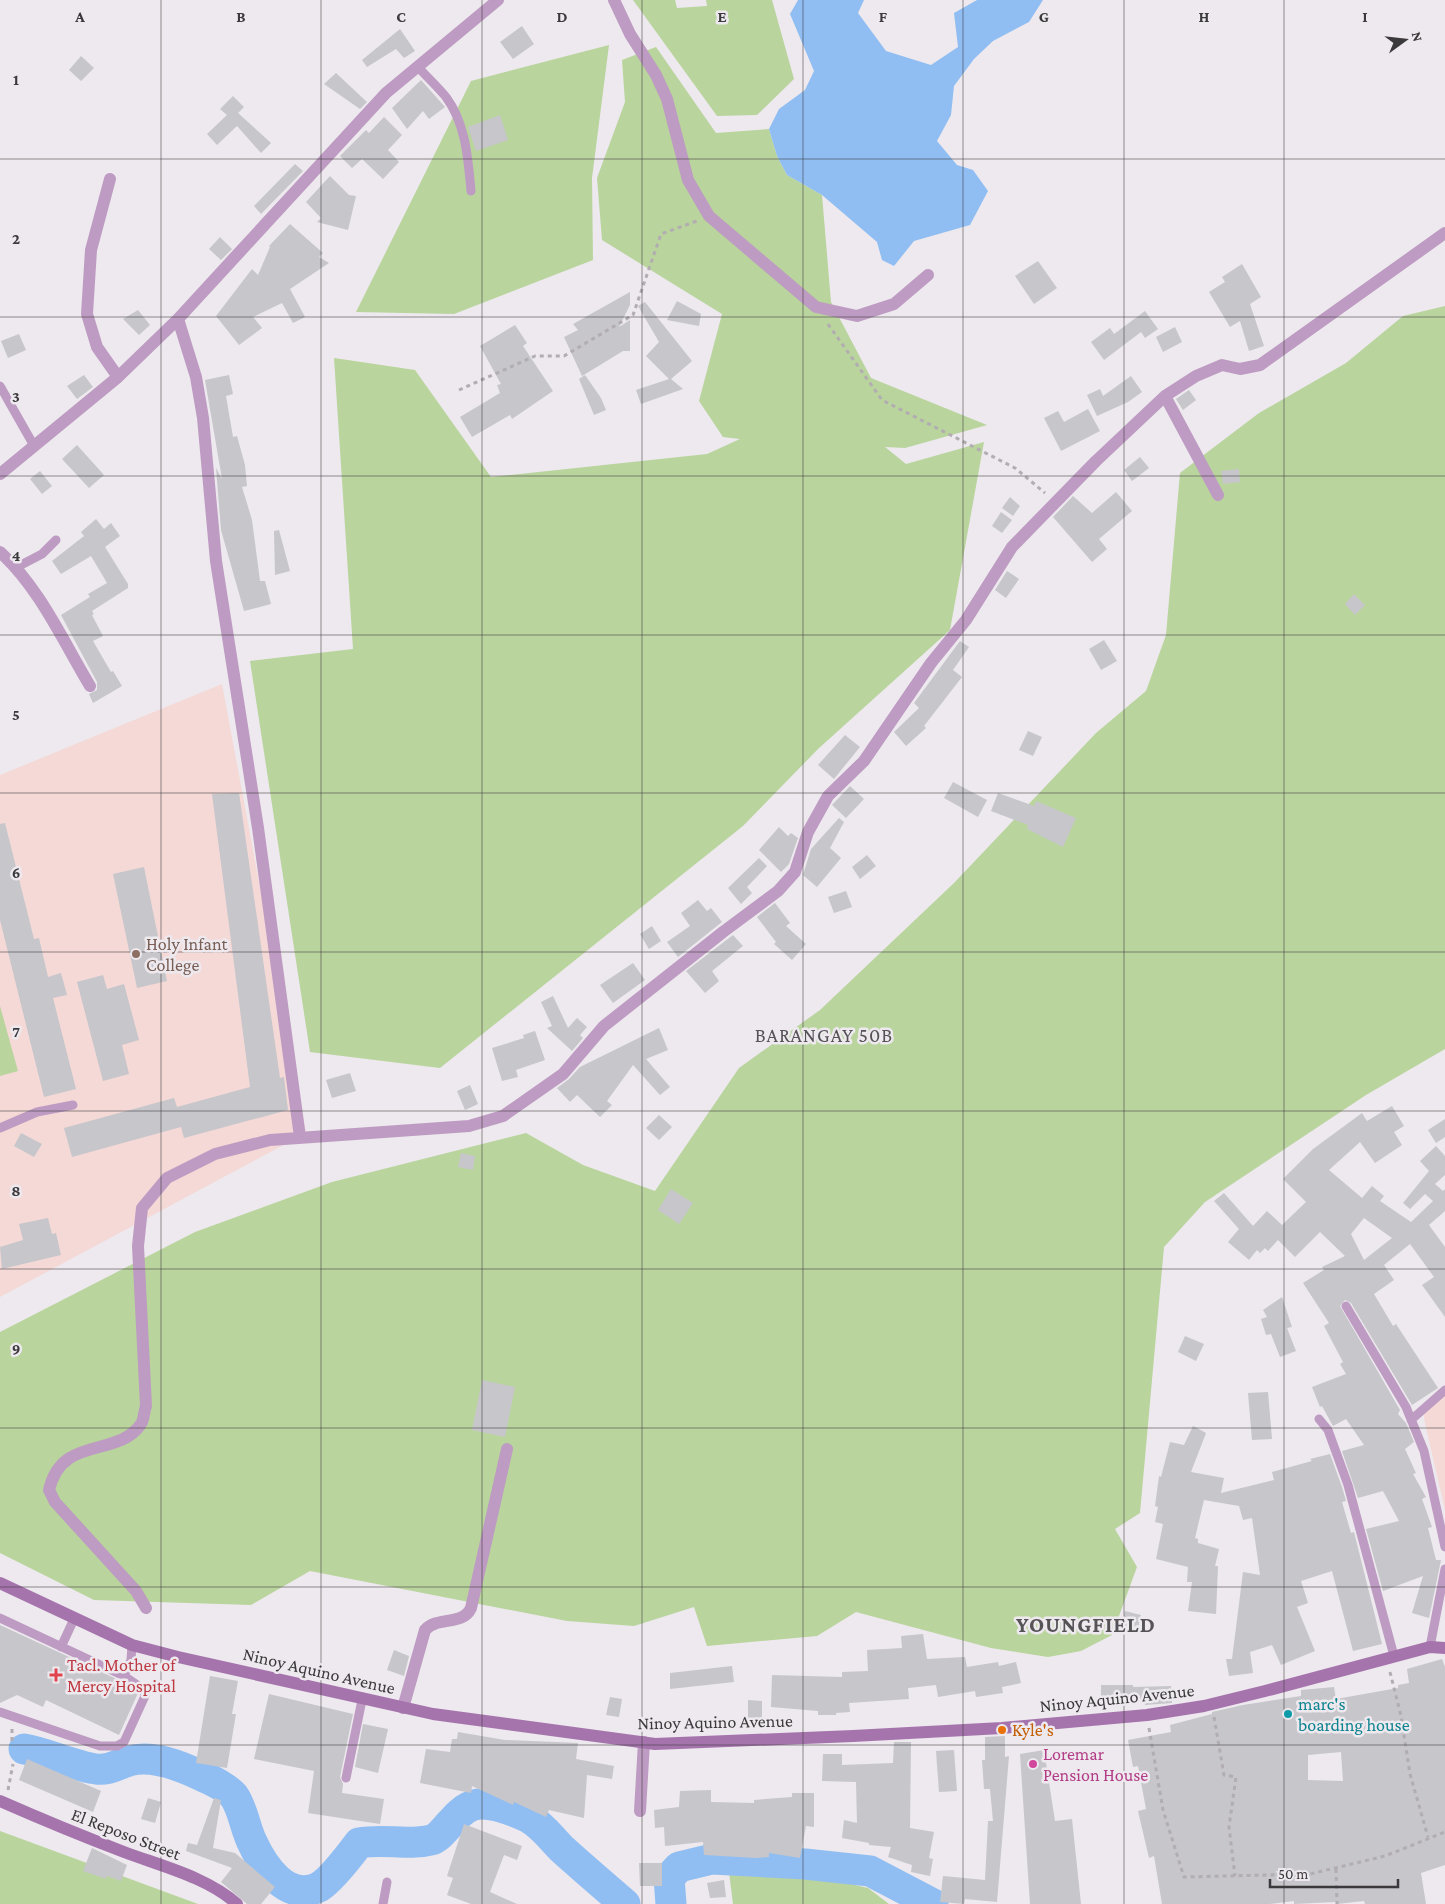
<svg xmlns="http://www.w3.org/2000/svg" width="1445" height="1904" font-family="'Crimson Pro',serif">
	<style>
		.education { fill: #f4d9d7 }
		.green { fill: #b9d49d }
		.water { fill: #90bef2 }
		.lines { fill: none; stroke-linecap: round; stroke-linejoin: round }
		.river { stroke: #90bef2; stroke-width: 31 }
		.building { fill: #c6c6cb; fill-rule: evenodd }
		.path { stroke: #b1adb1; stroke-width: 3; stroke-dasharray: 4 4; stroke-linecap: butt }
		.lane { stroke: #be9bc2; stroke-width: 9 }
		.street { stroke: #be9bc2; stroke-width: 12 }
		.secondary { stroke: #a674ad; stroke-width: 12 }
		.grid { fill: none; stroke: #3b393b; stroke-width: 1; stroke-opacity: 0.55 }
		.education-dot { fill: #8d6e63; stroke: #ede9ee; stroke-width: 2 }
		.health-dot { fill: #e0444e; stroke: #ede9ee; stroke-width: 2 }
		.culture-dot { fill: #0f9aa8; stroke: #ede9ee; stroke-width: 2 }
		.food-dot { fill: #e8710a; stroke: #ede9ee; stroke-width: 2 }
		.hotel-dot { fill: #d1479c; stroke: #ede9ee; stroke-width: 2 }
		.labels { text-anchor: middle; dominant-baseline: central; stroke-width: 5; stroke-linejoin: round; paint-order: stroke }
		.education-label { font-size: 18px; fill: #785e54; stroke: #ede9ee; text-anchor: start }
		.health-label { font-size: 18px; fill: #be3a42; stroke: #ede9ee; text-anchor: start }
		.street-label { font-size: 18px; fill: #3b393b; stroke: #ede9ee }
		.culture-label { font-size: 18px; fill: #0d838f; stroke: #ede9ee; text-anchor: start }
		.food-label { font-size: 18px; fill: #c56008; stroke: #ede9ee; text-anchor: start }
		.hotel-label { font-size: 18px; fill: #b23c85; stroke: #ede9ee; text-anchor: start }
		.quarter-label { font-size: 20px; letter-spacing: 1px; fill: #565357; stroke: #ede9ee }
		.district-label { font-size: 22px; font-weight: bold; letter-spacing: 1px; fill: #565357; stroke: #ede9ee }
		.grid-label { font-size: 16px; text-anchor: middle; font-weight: bold; fill: #3b393b; stroke: #ede9ee; stroke-width: 5; stroke-linejoin: round; paint-order: stroke }
	</style>
	<rect width="100%" height="100%" fill="#ede9ee"/>
	<path class="education" d="M222 684 306 1133 0 1297V775Z
		M1445 1389V1510L1424 1419 1425 1409Z"/>
	<path class="green" d="M633 0H675L677 8 707 6 706 0H772L794 79 757 115 717 116Z
		M609 45 592 178 593 260 454 314 356 312 471 81Z
		M656 47 716 133 769 129 777 156 787 175 822 195 831 302 871 378 987 425 905 448 885 447 906 464 984 442 950 630 818 749 743 826 440 1068 310 1052 250 661 353 649 334 358 415 370 491 477 707 454 740 439 723 437 699 401 722 314 602 240 597 178 625 102 622 60Z
		M1445 306V1049L1366 1095 1205 1202 1164 1247 1140 1513 1115 1529 1137 1567 1112 1635 1081 1651 1048 1657 991 1648 856 1612 817 1636 707 1646 694 1607 634 1626 567 1621 310 1571 251 1605 94 1600 0 1553V1332L195 1232 332 1182 526 1133 583 1165 655 1191 739 1068 820 1010 954 883 1096 733 1146 691 1166 635 1180 473 1259 413 1346 363 1403 316Z
		M0 1006 18 1071 0 1076Z
		M0 1831 198 1904H0Z
		M729 1872 803 1873 868 1888 889 1904H733Z"/>
	<path class="water" d="M798 0H864L858 13 886 51 931 65 958 47 954 13 977 0H1043L1029 22 993 41 974 59 954 86 951 115 937 141 957 165 973 170 988 191 970 225 914 241 894 266 882 260 877 242 822 195 787 175 777 156 769 129 779 109 805 90 814 71 790 14Z"/>
	<g class="lines">
		<path class="river" d="M24 1749C48 1753 73 1766 96 1769 109 1771 118 1764 129 1761 152 1754 181 1766 202 1776 212 1780 227 1788 234 1796 243 1809 245 1828 252 1842 263 1866 287 1903 319 1887 331 1880 350 1855 359 1843 384 1838 407 1846 431 1840 444 1837 455 1810 474 1805 489 1801 515 1811 529 1818 543 1826 551 1838 562 1849 583 1868 604 1886 625 1904
			M671 1904 669 1878 679 1867 712 1859 805 1864 870 1871 933 1904"/>
	</g>
	<path class="building" d="M522 26 534 44 513 59 500 42Z
		M400 29 415 51 404 58 396 49 367 67 362 60Z
		M81 56 94 68 81 81 69 70Z
		M336 73 367 102 360 109 324 84Z
		M421 80 445 107 429 119 423 111 407 129 392 108Z
		M233 96 244 107 238 113 271 143 261 153 237 126 217 145 207 134 227 115 220 109Z
		M500 115 508 140 476 151 468 127Z
		M384 117 402 135 388 150 399 162 383 179 362 159 352 168 340 156 366 130 369 133Z
		M295 164 303 171 261 214 254 206Z
		M330 176 349 195 356 196 348 230 317 222 321 218 306 202Z
		M290 224 323 253 319 257 329 263 290 289 305 317 293 323 282 303 253 317 262 328 239 345 216 316 252 269 258 275 270 247 269 246Z
		M220 237 232 249 221 260 209 249Z
		M1038 261 1057 288 1034 304 1015 276Z
		M1242 264 1261 297 1250 304 1264 346 1249 351 1240 321 1230 327 1209 292 1225 282 1222 277Z
		M630 292V305L619 327 630 320V351H623L582 376 564 337 578 330 573 324Z
		M677 301 701 314 699 326 667 320Z
		M645 302 692 361 671 379 683 389 641 404 636 390 669 379 646 356 659 342 638 306Z
		M138 310 150 325 139 335 123 319Z
		M1145 311 1158 329 1145 338 1141 332 1104 360 1091 342 1110 328 1114 334Z
		M515 325 527 343 523 346 553 391 512 419 510 415 472 437 460 417 500 393 497 385 501 384 480 346Z
		M1175 327 1182 342 1163 352 1156 337Z
		M19 334 26 350 8 358 1 341Z
		M84 375 93 387 77 399 67 386Z
		M229 375 233 394 226 396 233 437 237 436 245 465 247 486 242 487 252 520 260 581H265L271 604 244 611 221 530 216 468 222 479 205 380Z
		M585 375 601 398 606 410 594 415 579 379Z
		M1131 376 1142 392 1128 402 1097 416 1087 395 1100 389 1103 396Z
		M1189 390 1196 400 1183 410 1176 399Z
		M1088 409 1100 431 1061 451 1044 418 1058 411 1064 422Z
		M77 445 104 475 89 488 62 459Z
		M1140 457 1149 468 1132 481 1124 470Z
		M1239 469 1240 482 1223 484 1221 471Z
		M40 471 52 486 42 494 30 479Z
		M1116 492 1132 511 1099 539 1107 549 1092 562 1053 517 1073 496 1092 513Z
		M1010 497 1020 506 1013 516 1002 508Z
		M1001 512 1012 520 1002 533 992 526Z
		M96 519 104 529 111 523 120 536 105 547 128 584V588L92 611 94 614 92 615 103 636 93 641 111 672 113 671 122 686 93 703 89 694 97 690V682L61 615 90 597 88 594 107 583 91 556 61 574 52 561 84 536 81 532Z
		M279 530 290 571 275 575 274 531Z
		M1007 571 1019 579 1006 598 995 590Z
		M1354 594 1365 605 1355 615 1345 604Z
		M1104 640 1117 661 1101 670 1089 649Z
		M960 641 969 647 953 670 962 677 924 726 926 728 906 746 894 732 919 708 914 703Z
		M1028 731 1042 737 1033 756 1019 750Z
		M845 735 860 747 834 779 818 765Z
		M953 782 987 800 978 817 944 798Z
		M850 786 864 799 846 818 832 805Z
		M239 793 280 1078 284 1077 288 1110 184 1138 181 1127 72 1157 64 1128 174 1098 177 1107 250 1087 212 794Z
		M998 793 1034 806 1036 801 1076 818 1063 847 1027 829 1028 825 991 811Z
		M839 818 844 822 830 848 841 858 817 887 803 875 811 849Z
		M5 823 34 939 39 938 48 977 61 973 67 995 53 998 76 1089 44 1097 0 920V824Z
		M779 827 788 836 791 833 798 838 789 864 781 872 759 850Z
		M867 855 876 866 860 879 852 867Z
		M759 858 767 866 747 887 752 893 741 904 728 888Z
		M144 867 167 981 137 988 113 874Z
		M846 891 852 907 834 913 828 897Z
		M698 900 707 911 711 908 722 922 678 957 667 942 690 926 681 913Z
		M775 903 790 923 786 926 806 944 792 960 774 944 776 942 757 917Z
		M652 926 661 941 649 949 640 934Z
		M733 935 743 946 712 971 719 981 705 993 686 971Z
		M633 963 645 980 613 1003 600 985Z
		M103 975 107 989 124 984 139 1040 122 1045 129 1074 103 1081 77 982Z
		M553 996 568 1028 577 1018 587 1027 580 1035 583 1038 572 1051 547 1028 552 1026 541 1002Z
		M659 1028 668 1050 646 1059 670 1087 660 1095 633 1065 607 1101 612 1105 600 1117 577 1095 570 1102 557 1088 569 1079 580 1067Z
		M535 1031 545 1060 516 1070 518 1077 502 1081 492 1048 524 1038 523 1035Z
		M350 1073 356 1091 332 1098 326 1080Z
		M470 1085 478 1104 465 1110 457 1091Z
		M1392 1106 1404 1126 1394 1132 1402 1145 1375 1163 1360 1142 1329 1170 1362 1198 1372 1186 1384 1196 1380 1201 1411 1222 1433 1201 1425 1194 1410 1209 1403 1203 1429 1171 1420 1161 1436 1146 1445 1156V1175L1435 1184 1443 1191 1445 1189V1211L1429 1225 1445 1247V1317L1422 1285 1434 1277 1410 1244 1384 1265 1394 1280 1374 1294 1393 1326 1396 1324 1438 1388 1412 1405 1351 1303 1345 1300 1340 1306 1400 1410 1398 1414 1406 1423 1414 1442 1405 1449 1416 1473 1413 1474 1426 1497 1422 1499 1432 1527 1428 1528 1436 1560H1441L1429 1618 1412 1613 1423 1576 1383 1591 1366 1529 1399 1521 1383 1491 1358 1498 1342 1451 1364 1445 1346 1419 1333 1426 1322 1406 1320 1407 1312 1387 1346 1374 1340 1364 1343 1362 1324 1326 1329 1323 1303 1283 1324 1270 1322 1267 1345 1256 1320 1232 1295 1257 1278 1240 1268 1251 1265 1248 1260 1253 1257 1250 1249 1260 1228 1242 1239 1229 1214 1201 1224 1193 1253 1226 1267 1211 1282 1225 1306 1202 1283 1179 1313 1149 1362 1113 1367 1121ZM1364 1218 1392 1238 1364 1260 1351 1234Z
		M659 1115 672 1127 659 1140 646 1128Z
		M1445 1119V1137L1436 1143 1428 1130Z
		M21 1133 42 1144 34 1157 14 1146Z
		M461 1153 475 1156 473 1170 458 1167Z
		M671 1189 693 1203 679 1224 658 1210Z
		M48 1218 52 1234 56 1233 61 1255 2 1269 0 1247 23 1240 19 1224Z
		M1282 1297 1292 1327 1287 1328 1296 1351 1280 1357 1271 1334 1266 1335 1261 1319 1267 1317 1263 1310Z
		M1185 1336 1204 1344 1196 1361 1178 1352Z
		M482 1380 515 1387 505 1437 472 1430Z
		M1268 1392 1272 1439 1252 1440 1248 1393Z
		M1193 1426 1206 1433 1191 1472 1224 1478 1221 1493 1274 1480 1272 1472 1312 1461 1310 1459 1330 1454 1342 1487 1346 1501 1342 1502 1351 1533 1354 1532 1382 1644 1353 1651 1332 1571 1301 1581 1308 1603 1297 1607 1315 1651 1281 1665 1272 1645 1250 1652 1253 1673 1229 1676 1226 1659H1232L1243 1572 1260 1575 1252 1518 1243 1520 1239 1506 1204 1500 1195 1538 1198 1539V1543L1219 1549 1215 1566H1218L1216 1614 1188 1611 1192 1582H1187L1188 1567 1156 1559 1163 1524 1155 1522 1158 1507 1155 1506 1159 1476 1161 1477 1170 1442 1184 1445Z
		M1125 1611 1141 1615 1138 1628 1122 1625Z
		M0 1625 121 1681 138 1693 119 1735 46 1700 43 1707 17 1695 0 1703Z
		M923 1634 927 1659 965 1657 967 1667 998 1662 999 1666 1016 1662 1021 1683 1002 1687 1003 1693 976 1697 975 1691 938 1697 936 1685 908 1688 909 1699 849 1703 850 1712 836 1713V1715H818V1711L771 1707 772 1675 842 1677V1672L868 1671 867 1650 902 1648 901 1636Z
		M394 1650 409 1656 404 1676 387 1670Z
		M1442 1659 1445 1667V1865L1421 1873 1426 1904H1365L1364 1901 1337 1904 1336 1902 1294 1904V1901L1269 1904H1162L1154 1856 1149 1858 1138 1811 1146 1809 1138 1766 1133 1767 1128 1740 1171 1732 1170 1725 1212 1714V1712L1243 1705 1301 1696V1690L1334 1687 1336 1699 1398 1688V1685L1409 1683 1407 1669ZM1341 1752 1343 1781 1308 1780V1755Z
		M732 1666 734 1682 670 1689V1673Z
		M210 1676 238 1681 232 1714H236L227 1768 196 1763Z
		M1101 1685H1133V1687L1171 1686 1172 1703 1145 1705 1144 1700H1101Z
		M269 1694 353 1714 340 1777 343 1784 342 1793 384 1799 380 1824 308 1813 314 1771 254 1759Z
		M610 1697 622 1699 619 1717 606 1715Z
		M748 1700 762 1701V1718H748Z
		M363 1724 388 1729 378 1773 355 1767Z
		M458 1732 505 1740 578 1743 576 1759 614 1766 612 1779 587 1775 584 1818 549 1810 546 1817 514 1802 513 1805 472 1786 471 1793 420 1783 426 1749 450 1752 452 1739H457Z
		M1005 1736V1757L1009 1756 997 1902 965 1899 964 1904 940 1902 943 1876 985 1880 988 1821H993L990 1789H984L982 1760H985V1737Z
		M894 1742H911L910 1828 934 1832 929 1858 933 1859 930 1876 911 1872 912 1865 888 1857 891 1847 869 1845V1843L842 1838 844 1820 857 1823 856 1782 822 1781 823 1754H842V1765L893 1763Z
		M954 1750 957 1791 939 1792 936 1751Z
		M1044 1750 1055 1821 1072 1819 1081 1904H1030L1020 1754Z
		M27 1759 101 1791 93 1812 19 1780Z
		M711 1790V1802L754 1803V1800L792 1797V1793H814V1827L806 1826 800 1858 769 1853V1857L756 1858 704 1855 703 1842 665 1846 664 1827 655 1828 654 1810 679 1807 680 1791Z
		M148 1798 161 1802 155 1823 141 1819Z
		M214 1798 221 1800 213 1848 235 1853 275 1887 261 1904H247L221 1882 232 1868 186 1851 188 1843 197 1845Z
		M464 1824 522 1846 517 1860 504 1855 490 1892 517 1904H471L447 1895 453 1878 447 1876Z
		M92 1848 127 1865 121 1881 107 1876 106 1879 83 1871Z
		M639 1863H662V1886H640Z
		M724 1880 726 1897 710 1898 707 1883Z"/>
	<g class="lines">
		<path class="path" d="M828 324 882 400 1015 468 1045 493
			M459 390 535 356H564L633 315 661 234 697 221
			M1390 1672 1401 1716 1410 1774 1428 1837
			M1214 1717 1224 1775 1236 1777 1229 1827 1235 1876
			M1149 1728 1163 1810 1184 1877 1310 1874 1385 1856 1445 1832
			M12 1729V1742
			M8 1790 13 1764
			M1336 1869 1337 1904"/>
		<path class="lane" d="M417 66C426 76 437 86 446 97 466 124 468 159 471 191
			M0 386 33 444
			M17 567 42 554 56 540
			M0 1128 37 1112 73 1105
			M1346 1306 1406 1407 1424 1451 1445 1547
			M1319 1419 1328 1430 1348 1485 1394 1656
			M1411 1420 1445 1390
			M0 1618 124 1676 143 1689 145 1696 124 1742 117 1746H100L0 1712
			M61 1647 74 1619
			M1430 1647 1445 1569
			M124 1676 131 1660 132 1645
			M346 1778 362 1700
			M383 1904 387 1882"/>
		<path class="street" d="M614 0 630 34 656 75 667 99 688 180 709 216 816 307 857 316 894 304 928 275
			M110 179 91 250 87 314 97 347 118 377
			M178 319 196 377 203 418 216 561 258 828 300 1137
			M1165 396 1218 495
			M0 474 118 377 178 319 386 93 498 0
			M0 552C39 587 63 641 90 686
			M146 1608 136 1591 55 1502 49 1490C62 1434 117 1459 141 1424 144 1420 144 1411 146 1406L138 1246 142 1208 167 1178 215 1154 270 1140 469 1126 503 1116 563 1074 604 1026 723 932 778 891 795 872 808 832 828 796 864 761 931 663 966 620 1012 547 1096 461 1165 396 1196 376 1222 365 1240 369 1260 365 1445 233
			M403 1708 425 1630C437 1616 463 1626 471 1608L507 1449
			M640 1811 644 1742"/>
		<path class="secondary" d="M0 1583 132 1645 178 1657 433 1714 655 1744 853 1736 1002 1728 1147 1715 1204 1706 1265 1691 1430 1647 1445 1648
			M0 1801C41 1819 82 1836 124 1852 161 1866 207 1877 237 1904"/>
	</g>
	<path class="grid" d="M161 0V1904M321 0V1904M482 0V1904M642 0V1904M803 0V1904M963 0V1904M1124 0V1904M1284 0V1904M0 159H1445M0 317H1445M0 476H1445M0 635H1445M0 793H1445M0 952H1445M0 1111H1445M0 1269H1445M0 1428H1445M0 1587H1445M0 1745H1445"/>
	<circle class="education-dot" cx="136" cy="954" r="5"/>
	<path class="health-dot" d="M53.5 1667.5h5v5h5v5h-5v5h-5v-5h-5v-5h5z"/>
	<circle class="culture-dot" cx="1288" cy="1714" r="5"/>
	<circle class="food-dot" cx="1002" cy="1730" r="5"/>
	<circle class="hotel-dot" cx="1033" cy="1764" r="5"/>
	<g class="labels">
		<g class="education-label">
			<text x="146" y="944">Holy Infant<tspan x="146" dy="21">College</tspan></text>
		</g>
		<g class="health-label">
			<text x="67" y="1665">Tacl. Mother of<tspan x="67" dy="21">Mercy Hospital</tspan></text>
		</g>
		<g class="street-label">
			<text transform="translate(319 1671) rotate(13)">Ninoy Aquino Avenue</text>
			<text transform="translate(1117 1698) rotate(-6)">Ninoy Aquino Avenue</text>
			<text transform="translate(715 1722) rotate(-1)">Ninoy Aquino Avenue</text>
			<text transform="translate(126 1834) rotate(21)">El Reposo Street</text>
		</g>
		<g class="culture-label">
			<text x="1298" y="1704">marc's<tspan x="1298" dy="21">boarding house</tspan></text>
		</g>
		<g class="food-label">
			<text x="1012" y="1730">Kyle's</text>
		</g>
		<g class="hotel-label">
			<text x="1043" y="1754">Loremar<tspan x="1043" dy="21">Pension House</tspan></text>
		</g>
		<g class="quarter-label">
			<text x="824" y="1035">BARANGAY 50B</text>
		</g>
		<g class="district-label">
			<text x="1086" y="1624">YOUNGFIELD</text>
		</g>
	</g>
	<g class="grid-label">
		<text x="80" y="22">A</text>
		<text x="241" y="22">B</text>
		<text x="401" y="22">C</text>
		<text x="562" y="22">D</text>
		<text x="722" y="22">E</text>
		<text x="883" y="22">F</text>
		<text x="1044" y="22">G</text>
		<text x="1204" y="22">H</text>
		<text x="1365" y="22">I</text>
		<text x="16" y="85">1</text>
		<text x="16" y="244">2</text>
		<text x="16" y="402">3</text>
		<text x="16" y="561">4</text>
		<text x="16" y="720">5</text>
		<text x="16" y="878">6</text>
		<text x="16" y="1037">7</text>
		<text x="16" y="1196">8</text>
		<text x="16" y="1354">9</text>
	</g>
	<g transform="translate(1405 40) rotate(75)" stroke="#ede9ee" stroke-width="4" paint-order="stroke">
	<path d="M0-4L9 19L0 12L-9 19Z" fill="#3b393b"/>
	<text y="-8" font-size="14" font-weight="bold" text-anchor="middle" fill="#3b393b">N</text>
	</g>
	<path d="M1270 1879v8h128v-8" fill="none" stroke="#3b393b" stroke-width="2.5"/>
	<text x="1278" y="1879" font-size="15" fill="#3b393b" stroke="#ede9ee" stroke-width="4" paint-order="stroke">50 m</text>
</svg>
